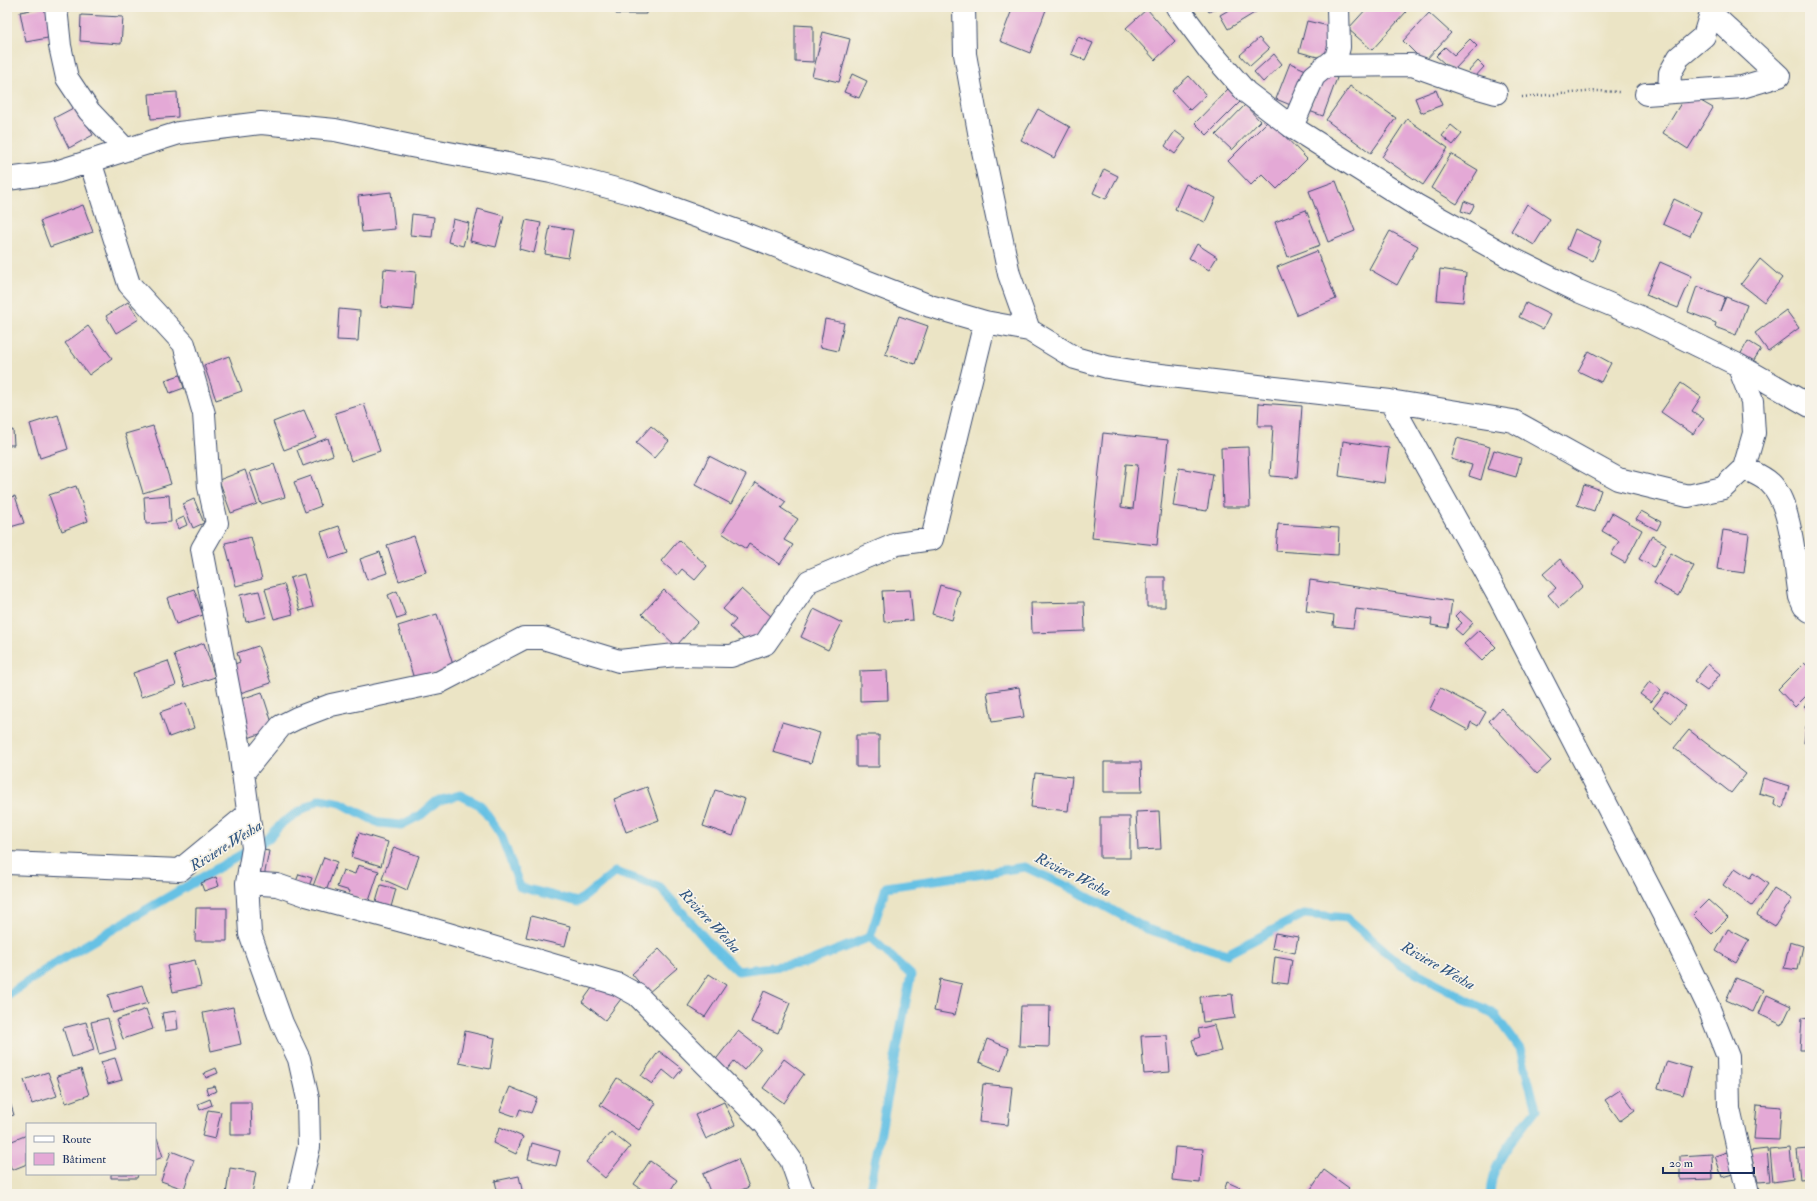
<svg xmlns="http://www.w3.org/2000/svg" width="1817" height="1201" font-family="'IM FELL Double Pica',serif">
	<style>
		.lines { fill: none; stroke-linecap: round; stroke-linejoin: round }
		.stream { stroke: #66c1e4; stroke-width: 9 }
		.building { fill: #e4a9d6; fill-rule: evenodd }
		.street-casing { stroke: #3a4a6d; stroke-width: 24 }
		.path { stroke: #3a4a6d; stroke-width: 2.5; stroke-dasharray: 1 3; stroke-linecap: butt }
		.street { stroke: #fff; stroke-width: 22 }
		.labels { text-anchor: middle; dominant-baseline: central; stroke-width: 3.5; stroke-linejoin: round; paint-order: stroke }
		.water-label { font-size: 15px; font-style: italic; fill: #2e5480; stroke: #f7f3e8 }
	</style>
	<rect width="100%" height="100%" fill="#f7f3e8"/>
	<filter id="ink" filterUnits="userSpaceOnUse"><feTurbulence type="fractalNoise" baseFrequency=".025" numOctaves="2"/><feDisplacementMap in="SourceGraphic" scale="8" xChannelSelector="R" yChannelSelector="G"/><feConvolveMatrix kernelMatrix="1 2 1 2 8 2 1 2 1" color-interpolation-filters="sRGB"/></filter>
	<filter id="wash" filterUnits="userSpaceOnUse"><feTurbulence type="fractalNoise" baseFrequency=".012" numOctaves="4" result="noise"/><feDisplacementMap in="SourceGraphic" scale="16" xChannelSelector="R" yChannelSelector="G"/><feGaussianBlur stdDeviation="0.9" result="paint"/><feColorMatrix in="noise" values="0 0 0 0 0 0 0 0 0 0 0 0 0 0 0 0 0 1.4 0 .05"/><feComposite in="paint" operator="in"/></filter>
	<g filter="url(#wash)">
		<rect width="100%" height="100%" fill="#ebe4c5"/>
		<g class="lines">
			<path class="stream" d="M7 996 60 960 268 839 283 822 320 799 341 803 379 823 401 825 421 815 437 801 460 795 480 805 501 835 520 887 578 902 615 872 660 887 709 943 738 971 805 963 870 937 886 887 1025 867 1069 887 1147 929 1227 954 1304 914 1347 918 1399 963 1495 1015 1520 1049 1536 1109C1517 1135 1491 1161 1490 1194
				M869 1194 911 975 870 937"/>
		</g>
		<g id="blocks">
			<path class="building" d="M47 7 53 37 26 42 20 12Z
				M615 7H646V14H616Z
				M1013 7H1047L1030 53 1000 41Z
				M1206 7H1218L1209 12Z
				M1234 7H1253L1256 12 1228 29 1220 15Z
				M1368 7H1401L1406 12 1372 50 1348 29Z
				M1147 9 1175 41 1155 60 1126 28Z
				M1429 13 1451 33 1424 62 1403 41Z
				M81 15 123 17 121 44 80 41Z
				M1307 21 1333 27 1325 59 1299 52Z
				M795 25 813 26V62L795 61Z
				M823 32 850 39 839 82 812 76Z
				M1078 37 1093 43 1085 60 1071 54Z
				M1259 38 1269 49 1250 66 1240 55Z
				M1470 39 1477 46 1453 71 1436 56 1445 47 1454 55Z
				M1274 54 1282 64 1263 82 1254 72Z
				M1478 61 1484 67 1474 78 1468 72Z
				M1290 63 1308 71 1293 106 1276 99Z
				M1323 73 1337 78 1323 116 1309 111Z
				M852 74 867 81 859 98 844 92Z
				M1189 76 1206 95 1190 110 1172 91Z
				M1350 86 1396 118 1371 153 1326 120Z
				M1228 89 1240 102 1207 135 1195 123Z
				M1436 90 1442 105 1421 113 1415 98Z
				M177 92 178 117 151 119 149 94Z
				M1687 93 1713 108 1688 149 1663 133Z
				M1245 105 1260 121 1232 150 1216 135Z
				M77 106 93 135 69 148 54 118Z
				M1038 109 1070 127 1054 158 1021 140Z
				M1407 119 1448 148 1423 185 1382 157Z
				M1269 120 1307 159 1277 189 1262 174 1251 185 1228 161Z
				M1451 125 1462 134 1453 145 1442 136Z
				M1175 131 1186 139 1175 154 1165 146Z
				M1451 154 1478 170 1457 204 1431 188Z
				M1104 169 1118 176 1106 199 1093 193Z
				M1336 181 1355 231 1328 242 1309 191Z
				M1186 184 1216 198 1205 222 1175 209Z
				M391 192 395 229 362 232 358 196Z
				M1674 199 1701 212 1690 236 1663 224Z
				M1464 201 1474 205 1470 214 1461 211Z
				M1527 204 1550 219 1534 245 1511 231Z
				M83 205 93 232 50 247 40 221Z
				M478 209 504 216 496 247 470 241Z
				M1306 210 1320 245 1288 257 1275 222Z
				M412 214 434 217 432 237 410 235Z
				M453 219 469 223 463 246 448 242Z
				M526 220 541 223 534 253 519 249Z
				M550 226 573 230 568 258 545 254Z
				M1575 229 1601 241 1593 261 1567 249Z
				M1390 231 1418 246 1397 285 1369 269Z
				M1197 244 1217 257 1209 270 1189 258Z
				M1317 251 1336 299 1297 315 1277 267Z
				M1760 259 1782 278 1764 302 1741 284Z
				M1660 262 1692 276 1678 308 1646 295Z
				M384 269 416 272 413 310 381 307Z
				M1440 269 1466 273 1463 302 1437 300Z
				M1697 286 1725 297 1720 311 1726 297 1747 305 1736 335 1715 327 1716 323 1688 312Z
				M128 302 139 319 116 333 106 316Z
				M1526 303 1550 315 1543 329 1519 317Z
				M339 309 360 311 358 341 337 340Z
				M1786 310 1799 328 1768 351 1755 333Z
				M899 316 928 326 915 364 885 354Z
				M825 319 844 323 838 351 820 347Z
				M88 326 112 358 89 375 65 343Z
				M1748 341 1761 349 1752 363 1740 355Z
				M1589 351 1611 363 1601 382 1578 371Z
				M229 356 242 391 216 400 204 365Z
				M180 375 184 388 170 393 165 380Z
				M1681 383 1701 397 1692 411 1704 419 1693 434 1661 412Z
				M1259 403 1302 406 1297 478 1270 476 1273 426H1258Z
				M364 404 380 451 351 461 335 413Z
				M304 410 316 438 284 450 273 422Z
				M58 415 68 449 40 458 30 424Z
				M153 426 171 484 143 493 125 434Z
				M651 426 669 441 654 458 636 443Z
				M13 430 14 445H7V431Z
				M1103 433 1168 440 1157 545 1092 538ZM1126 464 1138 465 1133 509 1121 507Z
				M328 438 333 455 303 466 297 450Z
				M1457 438 1490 447 1481 480 1469 476 1472 465 1451 459Z
				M1343 441 1389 448 1384 483 1339 476Z
				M1248 447 1250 507H1223L1221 448Z
				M1494 450 1521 458 1516 477 1488 469Z
				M709 456 746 475 731 504 695 485Z
				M274 464 285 497 261 504 250 472Z
				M1179 468 1213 474 1207 511 1173 506Z
				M245 470 257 504 231 513 219 480Z
				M311 476 321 506 305 512 294 482Z
				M756 482 786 502 781 508 798 519 784 540 793 545 780 564 749 544 746 549 722 533Z
				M1584 484 1601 490 1594 511 1577 505Z
				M76 486 88 521 62 531 49 495Z
				M169 495 171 522 146 524 144 497Z
				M15 496 24 523 7 528V498Z
				M194 499 204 523 193 528 183 504Z
				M1641 511 1661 522 1657 530 1636 519Z
				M1612 513 1642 530 1625 563 1611 555 1619 541 1602 531Z
				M184 517 187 525 178 529 175 521Z
				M1278 524 1339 528 1338 555 1276 551Z
				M339 526 348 553 330 559 321 532Z
				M1723 530 1749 534 1744 573 1717 569Z
				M414 536 426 572 399 581 387 545Z
				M1652 536 1666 544 1654 567 1639 559Z
				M251 537 262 579 236 586 225 543Z
				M679 540 707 566 695 580 682 569 677 575 661 561Z
				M380 552 387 573 367 580 360 559Z
				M1671 553 1694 566 1678 596 1654 583Z
				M1560 559 1583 586 1559 608 1548 595 1556 588 1543 574Z
				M304 574 313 607 300 611 290 578Z
				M1147 577H1165V607H1147Z
				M1310 580 1452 601 1448 628 1431 625 1432 619 1356 609 1353 628 1333 626 1334 615 1306 611Z
				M284 584 293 614 274 619 265 589Z
				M940 585 960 591 952 620 932 614Z
				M194 589 203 615 176 624 167 598Z
				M741 589 773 618 749 644 730 627 736 620 723 609Z
				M664 590 698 622 676 646 642 614Z
				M910 590 913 620 884 622 882 591Z
				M259 591 266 617 246 622 240 595Z
				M397 591 406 616 397 619 388 595Z
				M1084 602 1085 631 1032 633 1031 603Z
				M814 609 842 623 828 650 801 637Z
				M1460 611 1473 623 1462 635 1455 629 1462 623 1455 616Z
				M437 614 454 668 414 679 398 626Z
				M1479 630 1496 647 1482 661 1464 644Z
				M204 643 215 677 185 687 174 654Z
				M258 646 271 683 237 694 227 667 240 662 237 653Z
				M168 661 176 685 141 697 133 673Z
				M1804 663 1810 668V692L1795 707 1778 689Z
				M1708 664 1720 674 1707 691 1694 682Z
				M887 670 888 700 860 701V671Z
				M1650 681 1661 690 1651 702 1640 694Z
				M1019 687 1024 717 992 722 987 692Z
				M1440 688 1486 712 1478 726 1471 722 1468 730 1430 709Z
				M262 692 274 729 248 738 235 701Z
				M1666 692 1685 706 1672 723 1653 708Z
				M1810 701V712L1804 706Z
				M186 703 194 728 169 737 160 712Z
				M1501 708 1551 761 1537 774 1489 721Z
				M782 722 820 733 811 763 773 752Z
				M1806 726 1810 727V743H1804Z
				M1689 730 1746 774 1731 793 1674 748Z
				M856 735H879V767H856Z
				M1104 762H1141L1142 792H1104Z
				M1035 773 1072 777 1068 811 1031 807Z
				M1763 778 1789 786 1783 808 1774 805 1775 798 1759 793Z
				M647 787 659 820 626 832 614 799Z
				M715 790 745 799 733 836 703 826Z
				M1159 811 1161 849 1138 850 1136 812Z
				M1100 817H1130V858H1100Z
				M359 833 388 842 381 866 351 857Z
				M394 847 419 856 407 890 382 879Z
				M257 849 269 851 264 877 253 875Z
				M324 857 337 862 326 891 313 886Z
				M358 865 379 871 369 901 349 895 350 891 337 887 343 870 355 874Z
				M1735 868 1750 878 1753 873 1768 884 1752 906 1723 885Z
				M299 874 312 878 308 889 295 884Z
				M216 877 219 886 204 891 201 883Z
				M381 885 396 889 391 907 376 902Z
				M1774 888 1792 899 1775 926 1757 915Z
				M1708 900 1728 918 1712 934 1693 915Z
				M196 908H227V941H195Z
				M531 916 570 926 565 946 526 937Z
				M1728 929 1749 940 1736 963 1716 951Z
				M1275 933 1298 937 1295 953 1272 948Z
				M1790 942 1803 946 1798 970 1784 968Z
				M659 949 677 968 648 993 632 974Z
				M1275 957 1292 960 1288 984 1272 982Z
				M195 960 201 986 173 992 167 966Z
				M709 974 726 985 705 1017 688 1006Z
				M1736 978 1763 990 1753 1012 1726 1000Z
				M940 979 962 984 955 1015 934 1011Z
				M597 981 621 999 605 1020 582 1002Z
				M142 985 148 1003 113 1013 108 995Z
				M764 991 790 1003 778 1033 751 1022Z
				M1232 994 1235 1018 1203 1022 1200 997Z
				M1767 995 1791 1006 1782 1025 1759 1014Z
				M1021 1006H1050L1049 1047 1019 1046Z
				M233 1007 241 1044 211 1051 203 1013Z
				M146 1009 153 1029 123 1039 116 1020Z
				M176 1011 178 1029 165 1031 162 1013Z
				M108 1018 116 1049 99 1054 91 1022Z
				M1802 1018 1810 1019V1050H1800Z
				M86 1022 94 1050 72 1057 63 1028Z
				M1214 1025 1221 1051 1197 1057 1192 1040 1200 1037 1198 1029Z
				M465 1031 495 1038 490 1069 459 1063Z
				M738 1031 761 1049 744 1070 734 1061 726 1071 714 1062Z
				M1167 1035 1170 1072 1144 1074 1141 1036Z
				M987 1039 1009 1048 1001 1071 979 1062Z
				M659 1051 682 1069 674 1079 663 1070 652 1084 641 1076Z
				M115 1058 122 1080 108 1084 101 1062Z
				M784 1059 804 1074 784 1103 763 1088Z
				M1667 1061 1691 1068 1683 1095 1658 1088Z
				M216 1068 218 1073 206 1078 204 1073Z
				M81 1069 89 1095 66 1103 57 1076Z
				M48 1072 57 1096 32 1104 24 1080Z
				M617 1078 656 1103 639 1130 600 1105Z
				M983 1084 1012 1087 1008 1125 979 1122Z
				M215 1086 217 1091 208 1094 206 1088Z
				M510 1087 537 1098 531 1113 520 1109 517 1117 500 1111Z
				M1620 1090 1635 1110 1620 1121 1605 1100Z
				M7 1093 14 1115 7 1117Z
				M210 1099 212 1105 200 1110 198 1104Z
				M230 1102H251L252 1135H230Z
				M724 1102 735 1125 706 1139 695 1115Z
				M1757 1105 1781 1107 1779 1140 1754 1139Z
				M208 1110 221 1112 215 1139 202 1136Z
				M500 1127 523 1137 516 1154 493 1143Z
				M611 1132 630 1147 605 1178 586 1162Z
				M27 1135V1164L12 1170 7 1158V1143Z
				M157 1138 163 1157 155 1160V1139Z
				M532 1143 560 1151 556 1166 528 1159Z
				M1175 1147 1203 1149 1200 1183 1172 1180Z
				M1790 1148 1793 1179 1773 1182 1770 1150Z
				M1767 1149 1770 1181 1758 1182 1750 1151Z
				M1810 1149V1178L1800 1179 1797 1150Z
				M171 1151 194 1160 184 1189 161 1181Z
				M1727 1152 1733 1174 1722 1177 1715 1156Z
				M1712 1154 1713 1179 1680 1180V1156Z
				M738 1159 749 1187 731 1194H711L703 1174Z
				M650 1161 677 1180 668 1194H649L634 1184Z
				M230 1168 256 1172 252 1194H226Z
				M1324 1170 1349 1188 1344 1194H1312L1309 1192Z
				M111 1174H138L137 1178H111Z
				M519 1176 523 1194H498L495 1181Z
				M1227 1182 1254 1194H1223Z"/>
		</g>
	</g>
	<g filter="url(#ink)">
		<use href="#blocks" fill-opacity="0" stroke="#3a4a6d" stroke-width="1"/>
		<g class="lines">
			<g class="street-casing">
				<path id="street" d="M56 7 60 46 67 78 89 111 126 150
					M964 7 965 54 979 132 1009 274 1029 330
					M1177 7 1209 50 1246 92 1292 127 1416 205 1511 258 1578 291 1640 317 1738 365 1810 406
					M1325 66 1412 65 1468 85 1496 93
					M1646 94 1742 87 1779 76 1711 13 1704 36 1679 57 1670 73 1669 92
					M1292 127 1314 76 1336 58 1339 47 1338 7
					M90 161 129 284 184 344 204 414 209 487 217 523 202 549 239 743 253 848 247 883
					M7 179 53 173 179 133 261 123 335 130 411 146 551 172 631 193 740 232 930 306 985 322 1029 330 1075 358 1107 367 1152 374 1390 401 1513 421 1618 479 1688 496 1723 488 1744 468 1754 433 1752 401 1738 365
					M1390 401 1500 599 1674 935 1708 1006 1728 1057 1729 1109 1748 1194
					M1744 468C1752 472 1764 477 1770 483 1792 503 1795 567 1800 597L1804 606 1810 611
					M243 773 281 726 297 718 331 705 440 682 524 638H543L619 661 676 655 731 656 765 644 809 581 897 544 932 539 985 322
					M7 863 180 870 248 814
					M298 1194 309 1147 308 1099 299 1059 282 1023 250 934 247 883 277 885 306 895 435 930 617 984 637 995 765 1124 791 1160 803 1194"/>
			</g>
			<path class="path" d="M1522 97 1597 91 1619 92"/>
			<use href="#street" class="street"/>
		</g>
	</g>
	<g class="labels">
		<g class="water-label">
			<text transform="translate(226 846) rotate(-32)">Riviere Wesha</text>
			<text transform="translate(1073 875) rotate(26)">Riviere Wesha</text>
			<text transform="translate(710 921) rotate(47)">Riviere Wesha</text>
			<text transform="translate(1438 966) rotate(30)">Riviere Wesha</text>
		</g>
	</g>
	<rect width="1817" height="1201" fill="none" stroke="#f7f3e8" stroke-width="24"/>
	<rect x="26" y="1123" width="130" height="52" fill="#f7f3e8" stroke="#9fa5b1"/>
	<rect x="34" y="1136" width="20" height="6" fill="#ffffff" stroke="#9fa5b1"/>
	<text x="62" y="1143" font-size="12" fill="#1b2f5e">Route</text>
	<rect x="34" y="1153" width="20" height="12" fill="#e4a9d6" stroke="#9fa5b1"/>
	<text x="62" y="1163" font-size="12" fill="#1b2f5e">Bâtiment</text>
	<path d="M1663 1167v6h91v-6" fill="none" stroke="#1b2f5e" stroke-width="2"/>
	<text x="1669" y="1167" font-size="12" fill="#1b2f5e" stroke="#f7f3e8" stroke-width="3" paint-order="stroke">20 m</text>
</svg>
